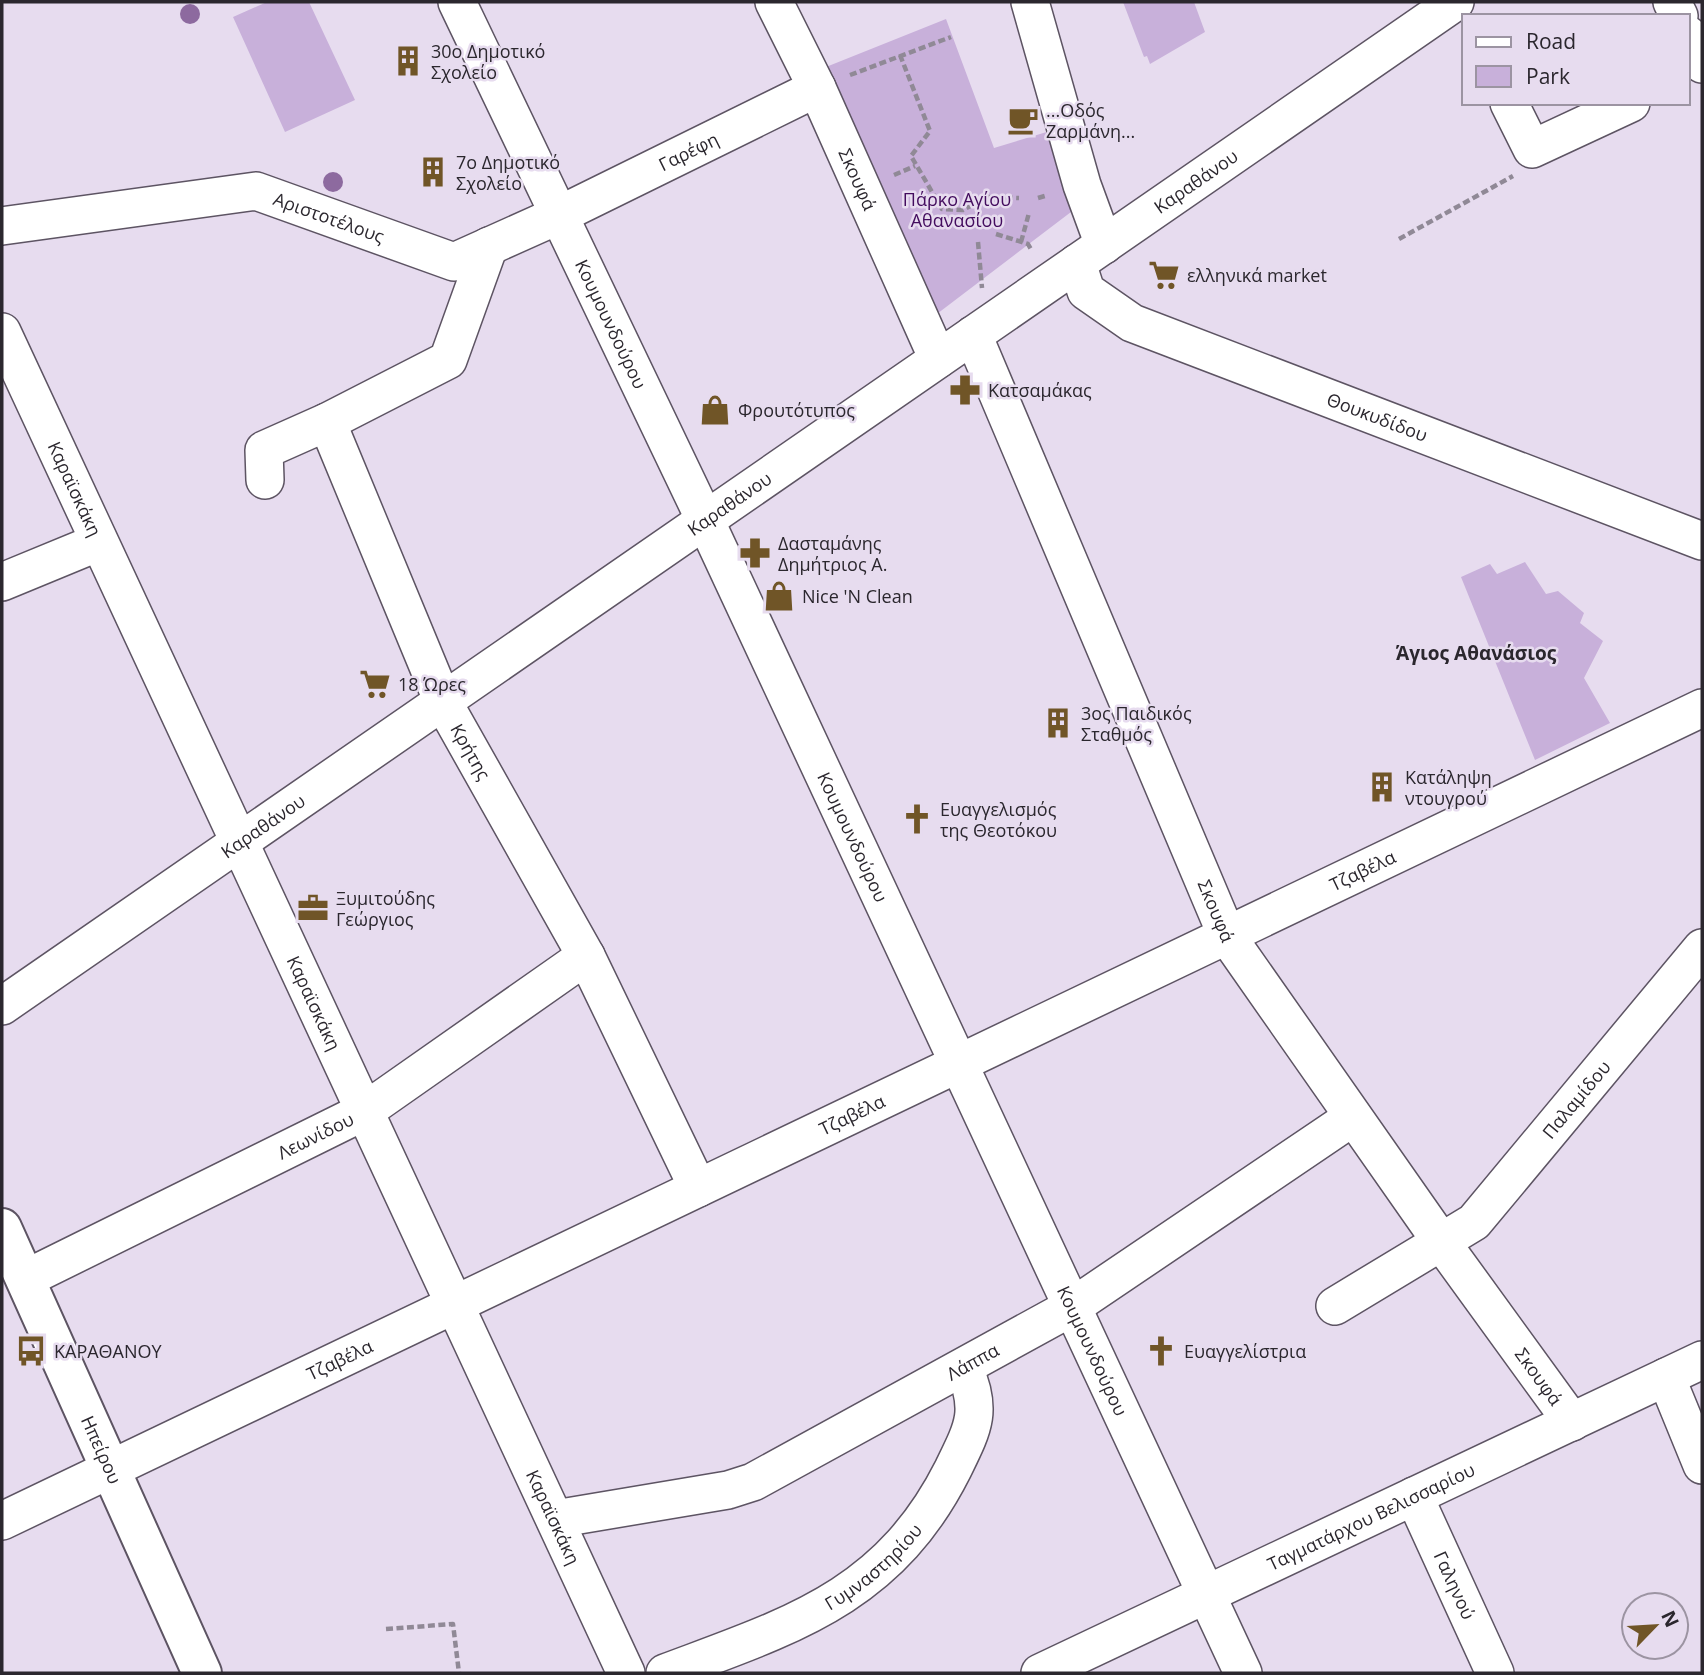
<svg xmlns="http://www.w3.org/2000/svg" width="1704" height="1675" font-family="'Open Sans',sans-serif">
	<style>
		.green { fill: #c8b0da }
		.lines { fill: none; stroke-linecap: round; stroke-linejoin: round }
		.minor-casing { stroke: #5d5463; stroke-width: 40 }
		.major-casing { stroke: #5d5463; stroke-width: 42 }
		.path { stroke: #908996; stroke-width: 4.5; stroke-dasharray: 7 3.5; stroke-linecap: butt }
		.minor { stroke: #fff; stroke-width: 37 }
		.major { stroke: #fff; stroke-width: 38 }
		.tree { fill: #8d6a9f }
		.labels { text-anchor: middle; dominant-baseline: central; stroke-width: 5; stroke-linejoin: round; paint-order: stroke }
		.poi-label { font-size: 18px; fill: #2b272e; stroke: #e7dcef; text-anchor: start }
		.street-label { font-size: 18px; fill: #2b272e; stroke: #e7dcef }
		.park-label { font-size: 18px; fill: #430c5e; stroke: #e7dcef }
		.neighbourhood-label { font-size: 19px; font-weight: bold; fill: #2b272e; stroke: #e7dcef }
	</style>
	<rect width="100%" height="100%" fill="#e7dcef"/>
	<path class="green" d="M267 2H309L355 100 285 132 233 17Z
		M1123 2H1194L1205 32 1150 64 1147 56 1144 57Z
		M946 19 994 148 1050 131 1071 212 929 320 821 69Z
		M1525 562 1546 594 1558 591 1584 613 1580 623 1603 641 1584 678 1610 723 1535 760 1461 577 1490 564 1497 574Z"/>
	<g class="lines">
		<g class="minor-casing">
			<g id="minor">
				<path id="s1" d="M457 2 705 520 1243 1673"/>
				<path id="s2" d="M774 2 817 88 938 359"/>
				<path d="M1030 2 1082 185 1104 245"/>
				<path d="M1672 2 1679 16"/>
				<path d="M1688 35 1702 64"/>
				<path d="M1509 103 1532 149 1631 103"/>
				<path id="s3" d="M2 226 256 191 454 262 561 214 817 88"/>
				<path id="s4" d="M1077 263 1086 291 1132 323 1702 541"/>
				<path id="s5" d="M2 332 626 1673"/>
				<path id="s6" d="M973 335 1227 936 1442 1243 1572 1422"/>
				<path id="s7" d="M327 422 443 702 586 956 698 1188"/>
				<path d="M265 480 264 450 327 422 448 360 489 246"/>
				<path d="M2 582 99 542"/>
				<path id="s8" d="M2 1006 1455 2"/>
				<path id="s9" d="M25 1279 365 1111 586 956"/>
				<path id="s10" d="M1335 1306 1474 1222 1702 948"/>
				<path d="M1666 1377 1702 1465"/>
				<path id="s11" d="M1414 1496 1495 1673"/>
				<path id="s12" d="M555 1519 728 1490 753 1482 1072 1307 1353 1117"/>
				<path id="s13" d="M2 1521 1702 708"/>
				<path id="s14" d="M665 1673C790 1626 888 1598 953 1469 973 1428 983 1411 964 1368"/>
				<path id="s15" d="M1040 1673 1702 1360"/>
			</g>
		</g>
		<g class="major-casing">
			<g id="major">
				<path id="s16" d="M2 1228 202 1673"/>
			</g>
		</g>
		<path class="path" d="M900 55 930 131 911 156 942 209 963 210 987 197 1019 198
			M850 75 951 37
			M894 175 915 166
			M1038 198 1048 195
			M996 234 1028 244 1032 251
			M1399 239 1513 176
			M978 242 982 288
			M1021 242 1029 213
			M386 1629 453 1624 459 1673"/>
		<use href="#minor" class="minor"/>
		<use href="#major" class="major"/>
	</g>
	<g class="tree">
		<circle cx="190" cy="14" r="10"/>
		<circle cx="333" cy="182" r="10"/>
	</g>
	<defs>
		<g id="building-bare" transform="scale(2.415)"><path d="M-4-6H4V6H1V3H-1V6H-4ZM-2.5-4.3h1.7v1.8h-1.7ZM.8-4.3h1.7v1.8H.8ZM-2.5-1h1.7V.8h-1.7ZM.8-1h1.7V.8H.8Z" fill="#705527" stroke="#e7dcef" stroke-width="2.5" paint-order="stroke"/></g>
		<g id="cafe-bare" transform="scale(2.415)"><path d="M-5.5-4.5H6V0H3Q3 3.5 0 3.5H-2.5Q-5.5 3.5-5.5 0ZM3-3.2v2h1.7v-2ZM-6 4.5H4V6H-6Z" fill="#705527" stroke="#e7dcef" stroke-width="2.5" paint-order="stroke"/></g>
		<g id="supermarket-bare" transform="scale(2.415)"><path d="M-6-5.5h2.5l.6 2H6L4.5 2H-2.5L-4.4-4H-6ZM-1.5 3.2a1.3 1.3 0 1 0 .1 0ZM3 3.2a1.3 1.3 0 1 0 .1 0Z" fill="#705527" stroke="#e7dcef" stroke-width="2.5" paint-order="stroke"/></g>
		<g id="pharmacy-bare" transform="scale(2.415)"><path d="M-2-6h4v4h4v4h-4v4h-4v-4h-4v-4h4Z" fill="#705527" stroke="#e7dcef" stroke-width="2.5" paint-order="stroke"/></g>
		<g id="shop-bare" transform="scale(2.415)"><path d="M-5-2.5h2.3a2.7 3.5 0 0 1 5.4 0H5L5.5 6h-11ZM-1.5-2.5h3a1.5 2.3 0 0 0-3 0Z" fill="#705527" stroke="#e7dcef" stroke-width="2.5" paint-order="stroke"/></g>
		<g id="church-bare" transform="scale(2.415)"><path d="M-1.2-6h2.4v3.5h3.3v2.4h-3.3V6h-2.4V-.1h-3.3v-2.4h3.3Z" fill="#705527" stroke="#e7dcef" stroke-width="2.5" paint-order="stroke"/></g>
		<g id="office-bare" transform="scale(2.415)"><path d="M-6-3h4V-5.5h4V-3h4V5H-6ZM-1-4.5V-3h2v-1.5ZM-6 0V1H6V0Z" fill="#705527" stroke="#e7dcef" stroke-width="2.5" paint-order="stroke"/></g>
		<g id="bus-bare" transform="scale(2.415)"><path d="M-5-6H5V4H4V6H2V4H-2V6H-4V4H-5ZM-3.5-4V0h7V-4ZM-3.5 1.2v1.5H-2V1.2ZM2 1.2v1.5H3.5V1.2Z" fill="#705527" stroke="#e7dcef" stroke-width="2.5" paint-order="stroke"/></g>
	</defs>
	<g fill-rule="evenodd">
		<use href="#building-bare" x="408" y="61"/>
		<use href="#cafe-bare" x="1023" y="120"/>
		<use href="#building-bare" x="433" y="172"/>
		<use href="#supermarket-bare" x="1164" y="275"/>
		<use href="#pharmacy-bare" x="965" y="390"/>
		<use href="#shop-bare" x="715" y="410"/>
		<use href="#pharmacy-bare" x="755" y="553"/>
		<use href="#shop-bare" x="779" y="596"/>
		<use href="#supermarket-bare" x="375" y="684"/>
		<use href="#building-bare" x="1058" y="723"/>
		<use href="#building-bare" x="1382" y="787"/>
		<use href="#church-bare" x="917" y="819"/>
		<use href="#office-bare" x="313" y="908"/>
		<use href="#bus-bare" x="31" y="1351"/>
		<use href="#church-bare" x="1161" y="1351"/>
	</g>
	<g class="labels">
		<g class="poi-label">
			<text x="431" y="51">30ο Δημοτικό<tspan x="431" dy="21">Σχολείο</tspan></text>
			<text x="1046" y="110">...Οδός<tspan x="1046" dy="21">Ζαρμάνη...</tspan></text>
			<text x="456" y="162">7ο Δημοτικό<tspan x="456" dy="21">Σχολείο</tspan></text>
			<text x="1187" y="275">ελληνικά market</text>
			<text x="988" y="390">Κατσαμάκας</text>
			<text x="738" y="410">Φρουτότυπος</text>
			<text x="778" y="543">Δασταμάνης<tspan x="778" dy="21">Δημήτριος Α.</tspan></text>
			<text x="802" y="596">Nice 'N Clean</text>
			<text x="398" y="684">18 Ώρες</text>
			<text x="1081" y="713">3ος Παιδικός<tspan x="1081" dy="21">Σταθμός</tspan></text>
			<text x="1405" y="777">Κατάληψη<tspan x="1405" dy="21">ντουγρού</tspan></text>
			<text x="940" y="809">Ευαγγελισμός<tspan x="940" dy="21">της Θεοτόκου</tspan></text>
			<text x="336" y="898">Ξυμιτούδης<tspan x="336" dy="21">Γεώργιος</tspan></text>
			<text x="54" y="1351">ΚΑΡΑΘΑΝΟΥ</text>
			<text x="1184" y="1351">Ευαγγελίστρια</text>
		</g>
		<g class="street-label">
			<text stroke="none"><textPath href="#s3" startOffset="726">Γαρέφη</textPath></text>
			<text stroke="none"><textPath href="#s2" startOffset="196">Σκουφά</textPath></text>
			<text stroke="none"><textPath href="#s8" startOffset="1451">Καραθάνου</textPath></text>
			<text stroke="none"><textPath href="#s3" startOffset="334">Αριστοτέλους</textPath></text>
			<text stroke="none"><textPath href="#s1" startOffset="357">Κουμουνδούρου</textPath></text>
			<text stroke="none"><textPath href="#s4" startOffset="348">Θουκυδίδου</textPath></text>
			<text stroke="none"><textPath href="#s5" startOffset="173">Καραϊσκάκη</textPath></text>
			<text stroke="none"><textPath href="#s8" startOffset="884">Καραθάνου</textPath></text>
			<text stroke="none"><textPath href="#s7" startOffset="360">Κρήτης</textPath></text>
			<text stroke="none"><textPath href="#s8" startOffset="317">Καραθάνου</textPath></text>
			<text stroke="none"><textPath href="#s1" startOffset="924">Κουμουνδούρου</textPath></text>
			<text stroke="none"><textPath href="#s13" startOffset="1508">Τζαβέλα</textPath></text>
			<text stroke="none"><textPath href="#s6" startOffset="625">Σκουφά</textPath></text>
			<text stroke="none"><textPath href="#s5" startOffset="740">Καραϊσκάκη</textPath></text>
			<text stroke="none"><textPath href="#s10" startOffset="322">Παλαμίδου</textPath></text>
			<text stroke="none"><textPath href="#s13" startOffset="942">Τζαβέλα</textPath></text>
			<text stroke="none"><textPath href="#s9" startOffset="324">Λεωνίδου</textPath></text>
			<text stroke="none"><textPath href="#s1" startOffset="1491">Κουμουνδούρου</textPath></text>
			<text stroke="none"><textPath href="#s13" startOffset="374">Τζαβέλα</textPath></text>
			<text stroke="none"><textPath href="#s12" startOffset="452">Λάππα</textPath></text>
			<text stroke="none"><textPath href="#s6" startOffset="1192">Σκουφά</textPath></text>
			<text stroke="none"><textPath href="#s16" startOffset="243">Ηπείρου</textPath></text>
			<text stroke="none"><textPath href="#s5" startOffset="1307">Καραϊσκάκη</textPath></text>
			<text stroke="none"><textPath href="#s15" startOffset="366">Ταγματάρχου Βελισσαρίου</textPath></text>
			<text stroke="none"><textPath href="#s14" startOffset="236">Γυμναστηρίου</textPath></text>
			<text stroke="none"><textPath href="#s11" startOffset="98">Γαληνού</textPath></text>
		</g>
		<g class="park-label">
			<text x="957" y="199">Πάρκο Αγίου<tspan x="957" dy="21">Αθανασίου</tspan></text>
		</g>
		<g class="neighbourhood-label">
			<text x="1476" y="653">Άγιος Αθανάσιος</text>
		</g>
	</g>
	<rect width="1704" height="1675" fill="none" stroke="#2b272e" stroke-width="7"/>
	<rect x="1462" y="14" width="228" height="91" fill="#e7dcef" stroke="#9c94a2" stroke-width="2"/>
	<rect x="1476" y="37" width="35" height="10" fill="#ffffff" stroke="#9c94a2" stroke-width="2"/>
	<text x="1526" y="49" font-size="21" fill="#2b272e">Road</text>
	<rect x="1476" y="66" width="35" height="21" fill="#c8b0da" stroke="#9c94a2" stroke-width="2"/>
	<text x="1526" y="84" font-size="21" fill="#2b272e">Park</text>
	<g transform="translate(1655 1626) rotate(65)"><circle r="33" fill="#e7dcef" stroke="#9c94a2" stroke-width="2"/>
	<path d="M0-5L12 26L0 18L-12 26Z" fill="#705527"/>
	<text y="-10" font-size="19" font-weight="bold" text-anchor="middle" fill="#2b272e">N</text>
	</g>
</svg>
